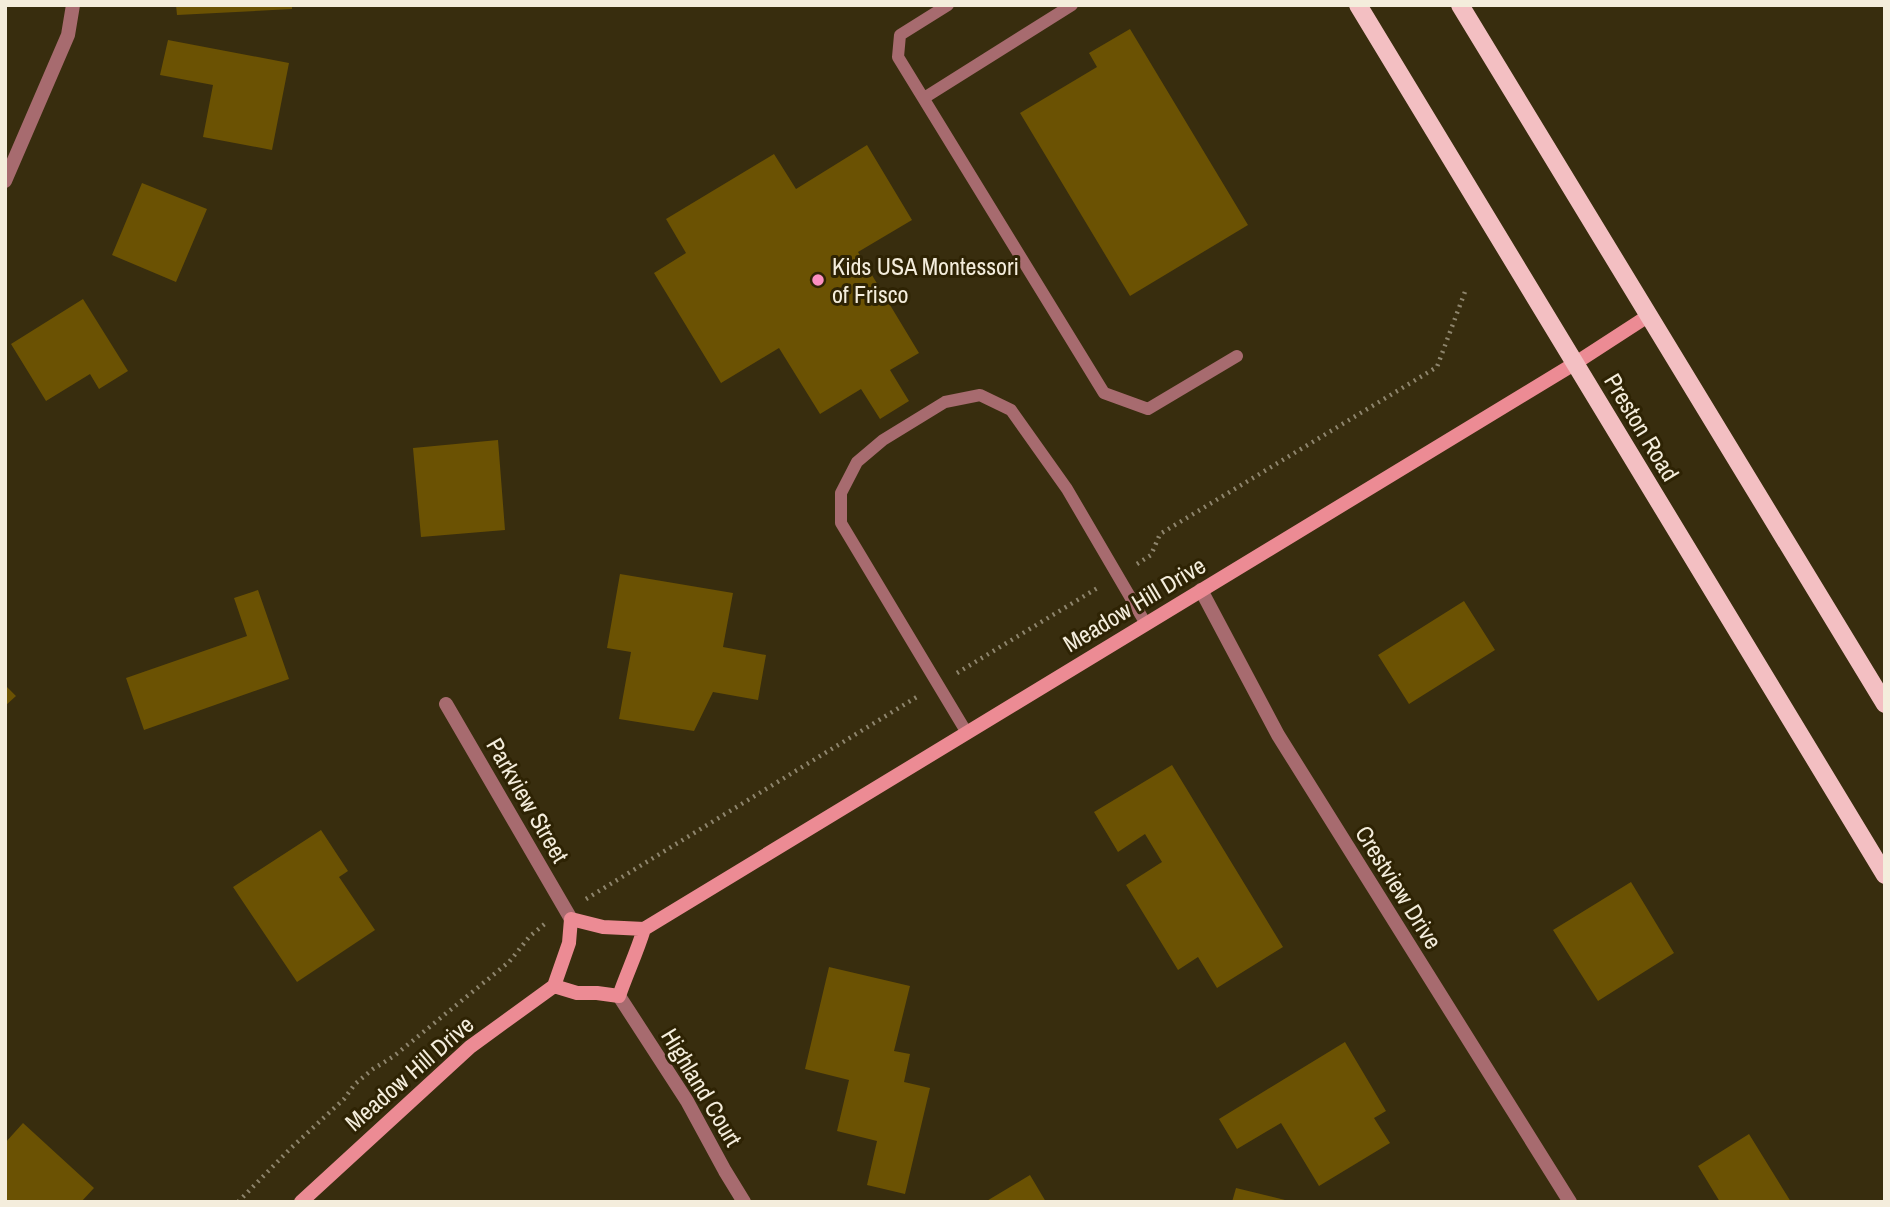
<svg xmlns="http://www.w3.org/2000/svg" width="1890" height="1207" font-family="'Archivo Narrow',sans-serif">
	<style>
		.building { fill: #6b5203 }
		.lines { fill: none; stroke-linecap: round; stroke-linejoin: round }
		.path { stroke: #8e856d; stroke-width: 4.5; stroke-dasharray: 2 5; stroke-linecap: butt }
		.lane { stroke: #a76b6f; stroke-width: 12 }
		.street { stroke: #a76b6f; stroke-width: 14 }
		.secondary { stroke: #ec8b94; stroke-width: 14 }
		.primary { stroke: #f3bfc2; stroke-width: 18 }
		.poi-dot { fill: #fc8fc1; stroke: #2e2304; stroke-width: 2.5 }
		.labels { text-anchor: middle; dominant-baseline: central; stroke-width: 6; stroke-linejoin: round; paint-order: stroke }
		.poi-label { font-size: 24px; fill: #f4eddc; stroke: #2e2304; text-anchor: start }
		.street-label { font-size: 24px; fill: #f4eddc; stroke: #2e2304 }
	</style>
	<rect width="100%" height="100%" fill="#382d0e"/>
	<path class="building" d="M176 5H292V9L177 15Z
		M1130 29 1248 225 1130 296 1020 113 1097 67 1089 53Z
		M168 40 289 63 272 150 203 137 213 85 160 75Z
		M867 145 912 220 858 252 919 353 890 370 909 401 880 419 861 389 820 414 779 348 721 383 654 273 686 253 666 219 774 154 796 189Z
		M142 183 207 209 176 282 112 255Z
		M83 299 128 371 99 389 90 374 46 401 11 344Z
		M498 440 505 530 421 537 413 448Z
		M620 574 733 593 723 647 766 655 758 700 713 692 694 731 619 719 631 652 607 648Z
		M258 590 289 679 144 730 126 678 247 636 234 598Z
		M1464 601 1495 650 1409 704 1378 655Z
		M5 685 16 696 5 706Z
		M1172 765 1283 947 1217 988 1198 957 1178 970 1126 885 1162 862 1145 834 1118 852 1094 812Z
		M321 830 348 871 339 877 375 930 297 982 233 887Z
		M1631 882 1674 953 1598 1001 1553 930Z
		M829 967 910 986 894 1051 910 1054 904 1082 930 1088 905 1194 867 1185 877 1141 837 1131 849 1080 805 1069Z
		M1345 1042 1386 1111 1374 1118 1390 1143 1319 1186 1281 1123 1237 1149 1219 1119Z
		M23 1123 94 1188 81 1202H5V1143Z
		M1749 1134 1791 1202H1720L1698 1166Z
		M1030 1175 1046 1202H985Z
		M1236 1188 1289 1201V1202H1232Z"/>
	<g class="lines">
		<path class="path" d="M1137 564 1151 555 1160 534 1437 367 1466 289
			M957 673 1099 587
			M586 899 920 695
			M238 1202 291 1148 344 1099 355 1084 373 1069 394 1056 509 962 530 936 546 923"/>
		<path class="lane" d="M948 5 900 35 898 57 1104 393 1148 409 1237 356
			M924 98 1072 5
			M967 733 841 523V493L857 462 883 440 945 402 980 395 1011 410 1067 489 1146 624"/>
		<path class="street" d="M5 181 68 35 73 5
			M1201 590 1278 735 1570 1202
			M446 704 571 919
			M619 996 687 1101 725 1171 744 1202"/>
		<path class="secondary" d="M644 929C637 952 627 973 619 996L597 993H577L554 986 569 943 571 919 603 927 644 929 1574 364 1648 316
			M301 1202 470 1047 554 986"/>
		<path class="primary" d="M1358 5 1885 875
			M1460 5 1885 704"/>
	</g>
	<circle class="poi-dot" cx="818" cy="280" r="7"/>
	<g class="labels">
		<g class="poi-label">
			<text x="832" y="266">Kids USA Montessori<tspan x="832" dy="28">of Frisco</tspan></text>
		</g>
		<g class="street-label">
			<text transform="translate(1642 427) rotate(59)">Preston Road</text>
			<text transform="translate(1134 604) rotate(-31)">Meadow Hill Drive</text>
			<text transform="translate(528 800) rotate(60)">Parkview Street</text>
			<text transform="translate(1399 887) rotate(58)">Crestview Drive</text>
			<text transform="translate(409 1073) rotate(-41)">Meadow Hill Drive</text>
			<text transform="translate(702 1087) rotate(59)">Highland Court</text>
		</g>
	</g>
	<rect width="1890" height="1207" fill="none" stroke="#f4eddc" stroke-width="14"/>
</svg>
